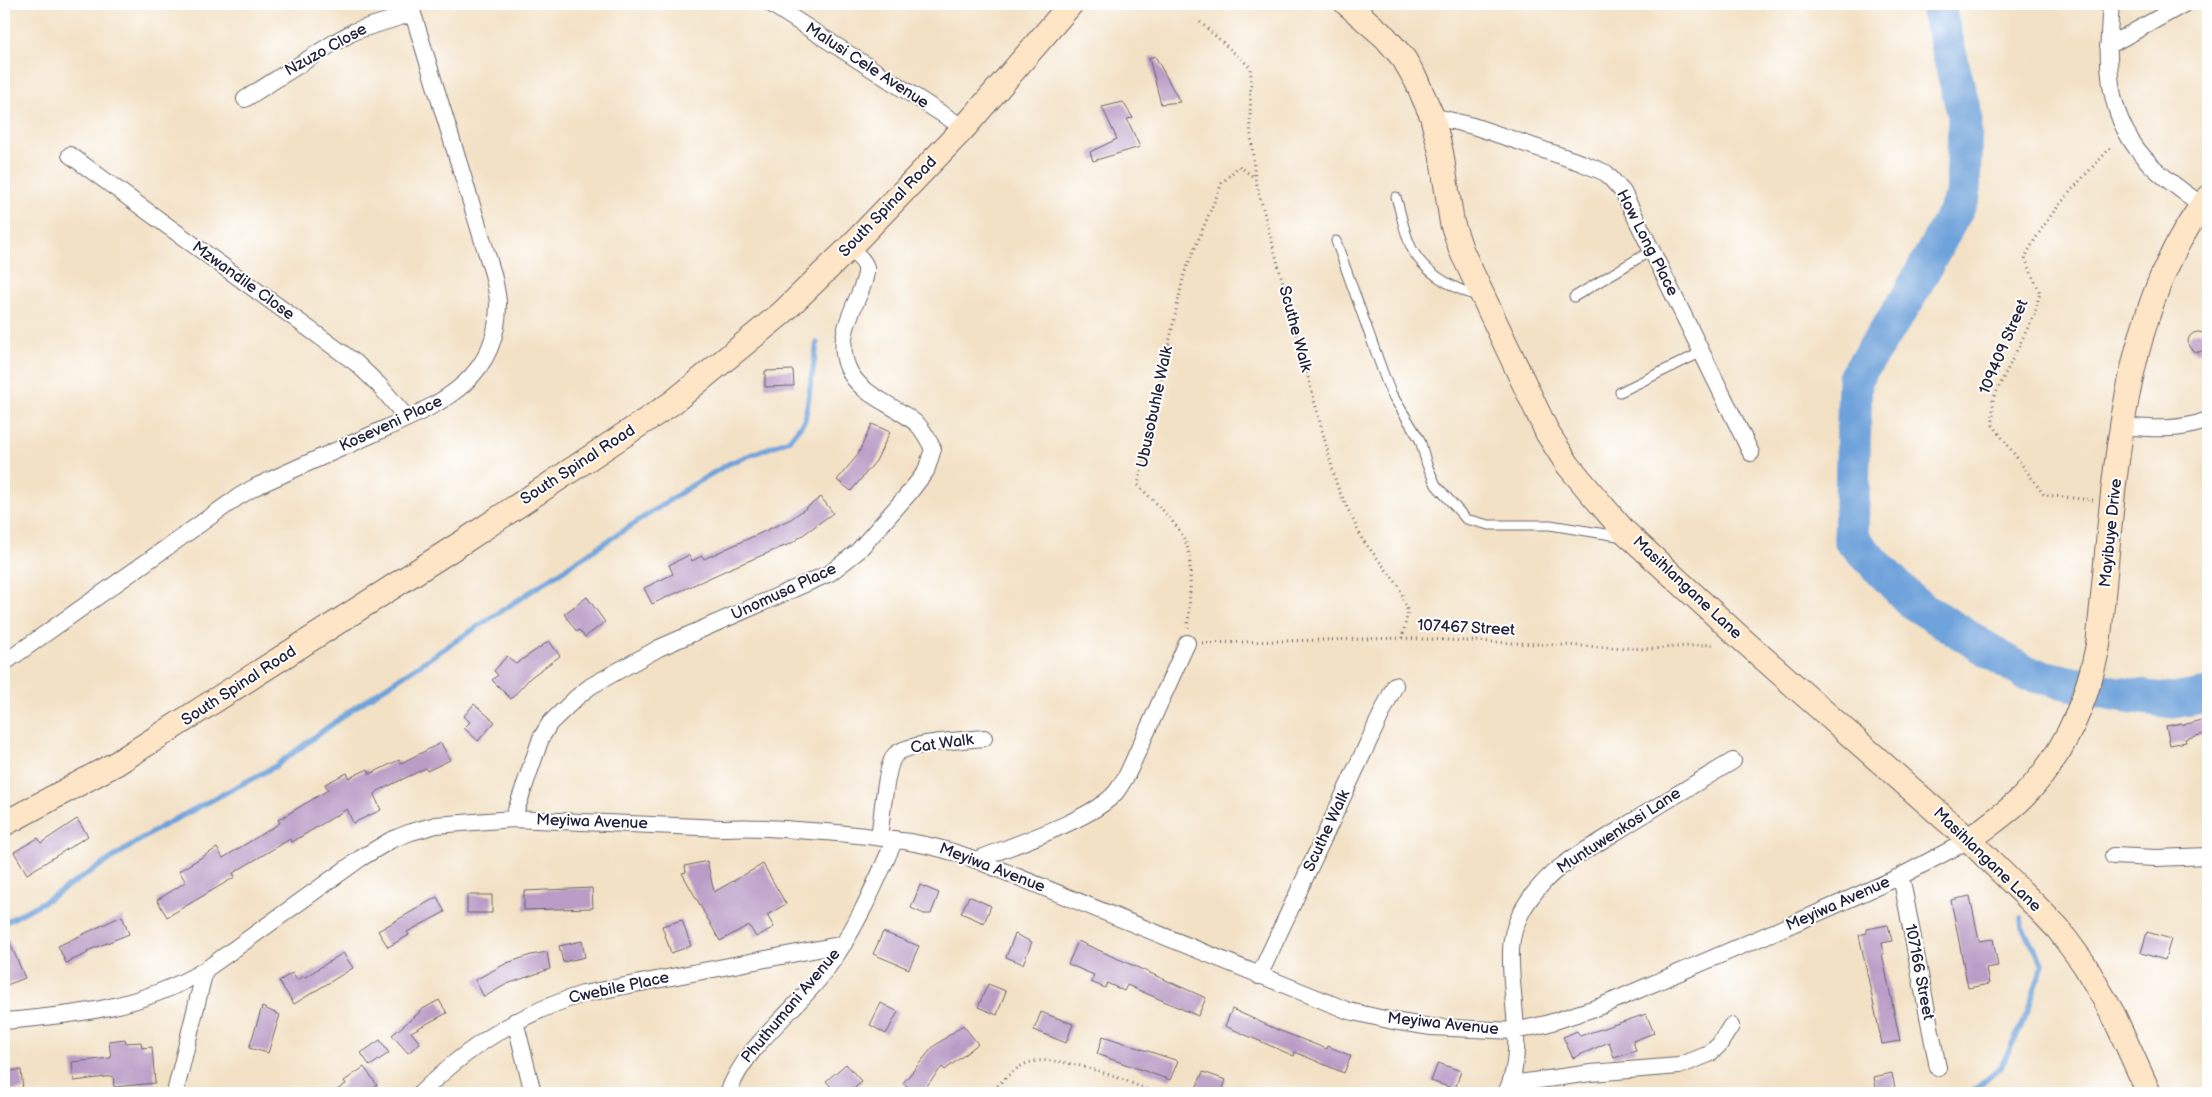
<svg xmlns="http://www.w3.org/2000/svg" width="2212" height="1097" font-family="'Balsamiq Sans',sans-serif">
	<style>
		.lines { fill: none; stroke-linecap: round; stroke-linejoin: round }
		.stream { stroke: #6ea2da; stroke-width: 5.5 }
		.river { stroke: #6ea2da; stroke-width: 35 }
		.building { fill: #ba9cc6 }
		.lane-casing { stroke: #6b656b; stroke-width: 11 }
		.street-casing { stroke: #6b656b; stroke-width: 18 }
		.secondary-casing { stroke: #6b656b; stroke-width: 26 }
		.path { stroke: #6b656b; stroke-width: 3; stroke-dasharray: 1 4; stroke-linecap: butt }
		.lane { stroke: #fff; stroke-width: 9 }
		.street { stroke: #fff; stroke-width: 16 }
		.secondary { stroke: #fde5c5; stroke-width: 24 }
		.labels { text-anchor: middle; dominant-baseline: central; stroke-width: 4; stroke-linejoin: round; paint-order: stroke }
		.street-label { font-size: 16px; fill: #22223b; stroke: #fff }
	</style>
	<rect width="100%" height="100%" fill="#fff"/>
	<filter id="ink" filterUnits="userSpaceOnUse"><feTurbulence type="fractalNoise" baseFrequency=".02" numOctaves="2"/><feDisplacementMap in="SourceGraphic" scale="10" xChannelSelector="R" yChannelSelector="G"/><feConvolveMatrix kernelMatrix="1 2 1 2 8 2 1 2 1" color-interpolation-filters="sRGB"/></filter>
	<filter id="wash" filterUnits="userSpaceOnUse"><feTurbulence type="fractalNoise" baseFrequency=".0096" numOctaves="4" result="noise"/><feDisplacementMap in="SourceGraphic" scale="20" xChannelSelector="R" yChannelSelector="G"/><feGaussianBlur stdDeviation="1.12" result="paint"/><feColorMatrix in="noise" values="0 0 0 0 0 0 0 0 0 0 0 0 0 0 0 0 0 1.4 0 .05"/><feComposite in="paint" operator="in"/></filter>
	<g filter="url(#wash)">
		<rect width="100%" height="100%" fill="#f3e1c5"/>
		<g class="lines">
			<path class="stream" d="M4 923 45 901 159 828 274 767 354 708 691 486 730 463 789 440 805 420 817 343
				M1971 1093 2001 1067 2027 1013 2043 964 2022 927 2021 918"/>
			<path class="river" d="M1937 4 1965 116 1963 197 1908 298 1855 378 1851 539 1912 602 2025 673 2118 694 2173 701 2208 695"/>
		</g>
		<g id="blocks">
			<path class="building" d="M1155 56 1180 102 1161 104 1149 58Z
				M1123 102 1133 118 1127 119 1140 147 1093 161 1090 152 1117 139 1102 107Z
				M2188 342a10 10 0 1 1 20 0a10 10 0 1 1-20 0Z
				M793 370 794 386 765 387V371Z
				M872 424 890 432 876 461 851 491 837 480 857 456Z
				M821 497 833 513 792 543 731 568 652 604 644 588 673 574 669 565 689 555 692 561 702 556 704 559 791 519Z
				M587 597 605 622 585 637 579 630 577 632 564 614Z
				M549 641 560 656 531 677 511 699 492 680 498 675 494 671 507 656 516 664Z
				M474 704 495 722 478 741 464 728 470 722 464 716Z
				M2208 718V733L2185 739 2186 742 2170 745 2166 726 2182 723 2183 725Z
				M441 743 450 760 427 771 426 768 378 791 374 795 381 810 353 823 347 809 292 842 290 839 233 873 235 877 167 917 157 900 186 882 179 871 217 848 223 858 280 823 278 820 328 790 325 784 347 773 349 778 368 769 370 774 399 760 401 763Z
				M77 819 88 836 27 874 14 852 38 838 41 843Z
				M707 861 714 892 763 864 786 904 767 915 774 927 756 937 749 925 720 941 682 873 686 872 685 866Z
				M920 885 939 893 931 914H924L911 908Z
				M592 888 593 908 524 910V891Z
				M467 895H492V913H467Z
				M969 896 991 906 984 923 961 913Z
				M1970 896 1979 941 1993 939 1998 966 1986 968 1989 984 1968 988 1951 900Z
				M437 897 445 912 407 932 409 935 388 947 378 931Z
				M122 916 129 934 87 951 88 953 66 963 58 946Z
				M682 920 691 946 671 953 662 926Z
				M1888 925 1892 941 1882 943 1884 954H1882L1900 1041 1882 1044 1859 935 1867 933 1866 929Z
				M4 929 25 978 4 986Z
				M883 932 919 946 909 969 873 954Z
				M2147 932 2171 939 2165 960 2141 953Z
				M1015 934 1032 942 1023 964 1006 957Z
				M582 941 585 957 563 962 559 946Z
				M1078 941 1206 998 1198 1016 1127 985 1124 991 1107 983 1105 988 1091 982 1094 975 1068 964Z
				M547 952 550 969 507 984 484 997 475 980 507 963 531 955Z
				M343 953 353 968 294 1004 279 981 292 973 297 980 304 976 305 977Z
				M988 984 1006 991 997 1015 978 1007Z
				M439 1000 447 1013 411 1032 420 1043 408 1053 392 1035 420 1012 419 1011Z
				M881 1003 898 1012 886 1034 870 1025Z
				M262 1007 280 1015 268 1053 249 1048Z
				M1232 1009 1278 1030 1327 1049 1328 1046 1351 1056 1344 1073 1295 1052 1294 1056 1225 1026Z
				M1041 1012 1073 1024 1066 1043 1034 1030Z
				M1646 1014 1654 1033 1633 1041 1636 1051 1614 1058 1609 1042 1573 1058 1563 1037 1577 1031 1580 1036Z
				M963 1025 978 1044 945 1070 942 1067 921 1093H916L903 1083 933 1047Z
				M1103 1036 1178 1061 1170 1080 1097 1054Z
				M125 1039 126 1043 141 1042 142 1048 152 1047 155 1083 114 1087 113 1076 74 1081 72 1062 111 1058 109 1041Z
				M380 1040 389 1053 370 1066 361 1053Z
				M1438 1063 1461 1071 1455 1089 1431 1081Z
				M846 1064 862 1082 849 1093H836L826 1081Z
				M364 1067 377 1085 374 1087 378 1093H332L346 1084 344 1081Z
				M21 1070 23 1090 4 1091V1071Z
				M1203 1072 1226 1080 1221 1093H1209L1196 1088Z
				M1892 1073 1896 1093H1877L1874 1077Z"/>
		</g>
	</g>
	<g filter="url(#ink)">
		<use href="#blocks" fill-opacity="0" stroke="#6b656b" stroke-width="1"/>
		<g class="lines">
			<g class="lane-casing">
				<path id="lane" d="M1396 197C1401 213 1404 233 1412 249 1425 274 1453 288 1479 297
					M1336 241 1385 378 1391 393 1420 440 1427 465 1436 485 1466 519 1489 525H1550L1624 537
					M1574 297 1652 250
					M1620 392 1702 352"/>
			</g>
			<g class="street-casing">
				<path id="street" d="M771 4 964 128
					M2111 4C2106 64 2105 120 2151 165 2166 180 2185 193 2202 205
					M2108 46 2184 4
					M245 99 335 42 355 31 413 13
					M1432 116 1473 126 1582 163 1606 173 1623 192 1751 453
					M70 155 356 363 379 385 407 418
					M2123 426C2153 429 2180 431 2208 420
					M4 663 238 497 255 487C294 469 333 452 373 434 434 406 498 384 498 304 498 295 495 284 493 274L410 4
					M513 819 541 738 550 723 576 698 591 686 659 648 830 573 858 551 910 492 926 471 933 449C929 441 925 433 919 426 898 405 860 397 848 368 836 341 850 315 861 290 863 284 867 275 866 268 864 259 855 254 849 248
					M879 837C882 821 885 766 895 755 906 742 966 740 984 738
					M2113 856 2156 858 2208 856
					M976 860C1011 846 1094 819 1116 792 1120 787 1123 781 1127 775L1187 643
					M1901 876 1938 1068
					M1259 976 1395 685
					M4 1021C76 1015 141 1008 205 970L361 858 391 840 411 832 436 825 513 819 722 828C761 826 798 830 837 833 886 838 929 842 976 860L1349 1011 1393 1021 1431 1027 1515 1031 1546 1024 1601 1006 1811 916 1901 876 1969 840
					M515 1021 532 1089 531 1093
					M1511 1084 1591 1073 1679 1066 1709 1054 1719 1045 1731 1026
					M175 1093 205 970
					M421 1093C467 1047 521 1013 583 994L844 944
					M728 1093C746 1045 792 1014 823 974 854 934 875 885 895 839
					M1506 1093C1527 1052 1509 996 1511 951 1511 926 1525 902 1542 884 1558 865 1583 852 1603 840 1646 813 1689 787 1733 761"/>
			</g>
			<g class="secondary-casing">
				<path id="secondary" d="M1347 4 1385 37 1404 59 1416 80 1432 116 1441 152 1452 223 1462 252 1548 434 1568 465 1593 495 1624 531 1745 642 1969 840 2035 905 2058 929 2084 964 2113 1014 2149 1093
					M4 824 117 763 466 540 672 403 782 313 849 248 964 128 1071 4
					M1969 840C1987 826 2007 813 2023 797 2065 754 2087 702 2098 645 2114 503 2116 312 2208 198"/>
			</g>
			<path class="path" d="M1200 22 1251 68 1250 125 1255 178 1337 486 1362 539 1399 586 1408 612 1402 638
				M2093 500 2044 495 1993 425V399L2034 315 2040 293 2025 258C2046 214 2081 180 2113 145
				M1188 628C1189 607 1193 564 1187 546 1180 524 1154 502 1138 485L1184 274 1222 183 1239 166 1255 178
				M1202 643 1402 638 1650 649 1716 644
				M991 1093C1000 1083 1010 1072 1023 1065 1053 1049 1126 1081 1156 1093"/>
			<use href="#lane" class="lane"/>
			<use href="#street" class="street"/>
			<use href="#secondary" class="secondary"/>
		</g>
	</g>
	<g class="labels">
		<g class="street-label">
			<text transform="translate(326 50) rotate(-29)">Nzuzo Close</text>
			<text transform="translate(867 66) rotate(33)">Malusi Cele Avenue</text>
			<text transform="translate(888 207) rotate(-46)">South Spinal Road</text>
			<text transform="translate(1647 243) rotate(63)">How Long Place</text>
			<text transform="translate(243 281) rotate(36)">Mzwandile Close</text>
			<text transform="translate(1295 329) rotate(75)">Scuthe Walk</text>
			<text transform="translate(2004 347) rotate(-67)">109409 Street</text>
			<text transform="translate(1155 407) rotate(-78)">Ubusobuhle Walk</text>
			<text transform="translate(391 424) rotate(-25)">Koseveni Place</text>
			<text transform="translate(578 465) rotate(-33)">South Spinal Road</text>
			<text transform="translate(2111 533) rotate(-84)">Mayibuye Drive</text>
			<text transform="translate(1687 588) rotate(43)">Masihlangane Lane</text>
			<text transform="translate(784 592) rotate(-25)">Unomusa Place</text>
			<text transform="translate(1466 628) rotate(3)">107467 Street</text>
			<text transform="translate(239 686) rotate(-33)">South Spinal Road</text>
			<text transform="translate(942 744) rotate(-8)">Cat Walk</text>
			<text transform="translate(592 822) rotate(2)">Meyiwa Avenue</text>
			<text transform="translate(1327 831) rotate(-65)">Scuthe Walk</text>
			<text transform="translate(1619 831) rotate(-33)">Muntuwenkosi Lane</text>
			<text transform="translate(1987 860) rotate(44)">Masihlangane Lane</text>
			<text transform="translate(992 868) rotate(21)">Meyiwa Avenue</text>
			<text transform="translate(1838 904) rotate(-24)">Meyiwa Avenue</text>
			<text transform="translate(1919 972) rotate(79)">107166 Street</text>
			<text transform="translate(619 988) rotate(-12)">Cwebile Place</text>
			<text transform="translate(791 1006) rotate(-50)">Phuthumani Avenue</text>
			<text transform="translate(1443 1024) rotate(6)">Meyiwa Avenue</text>
		</g>
	</g>
	<rect width="2212" height="1097" fill="none" stroke="#fff" stroke-width="20"/>
</svg>
